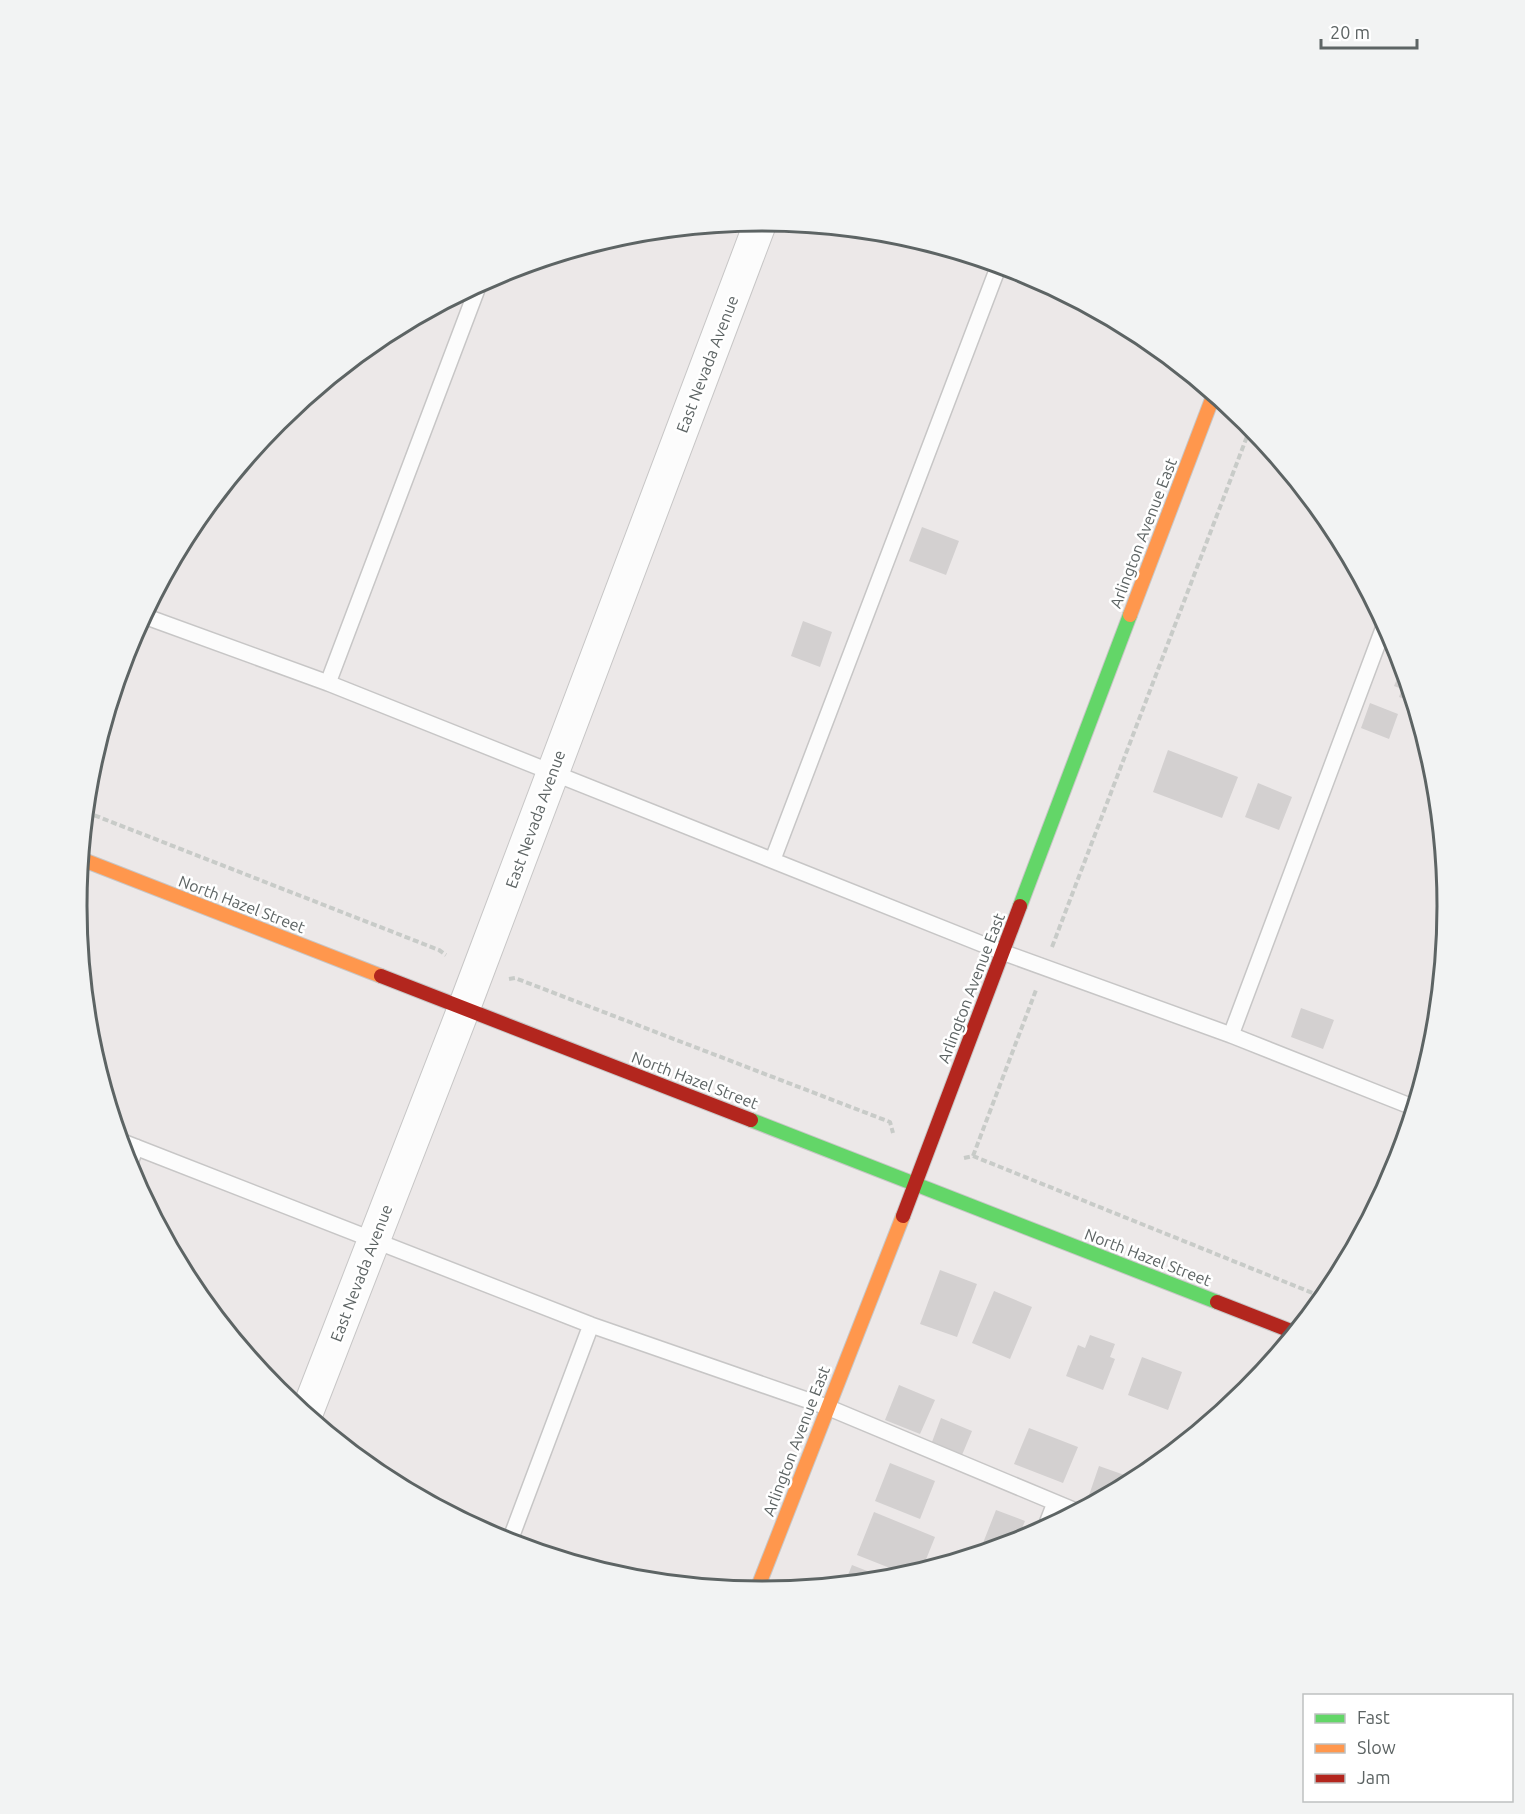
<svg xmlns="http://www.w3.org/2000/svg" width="1525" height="1814" font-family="Ubuntu,sans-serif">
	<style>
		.building { fill: #d3d0d0 }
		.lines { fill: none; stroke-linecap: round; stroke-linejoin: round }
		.lane-casing { stroke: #c7c6c6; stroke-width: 18 }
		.street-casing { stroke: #c7c6c6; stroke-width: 34 }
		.fast-casing { stroke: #c7c6c6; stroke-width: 16 }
		.slow-casing { stroke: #c7c6c6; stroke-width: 16 }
		.jam-casing { stroke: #c7c6c6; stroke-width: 16 }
		.path { stroke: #c8cbc8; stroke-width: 4; stroke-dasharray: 6 3; stroke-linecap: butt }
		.lane { stroke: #fcfcfc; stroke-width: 15 }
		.street { stroke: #fcfcfc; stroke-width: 32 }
		.fast { stroke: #63d668; stroke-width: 14 }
		.slow { stroke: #ff974d; stroke-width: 14 }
		.jam { stroke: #b3261e; stroke-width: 14 }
		.labels { text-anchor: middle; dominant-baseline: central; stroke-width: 5; stroke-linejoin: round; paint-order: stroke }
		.street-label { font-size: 16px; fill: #5d6464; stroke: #fff }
		.rim { fill: none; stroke: #5d6464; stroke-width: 3 }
	</style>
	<rect width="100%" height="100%" fill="#ece8e8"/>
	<path class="building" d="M922 527 959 541 946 575 909 561Z
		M803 621 832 632 820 667 791 656Z
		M1397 679 1408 683 1414 702 1399 697 1402 689 1394 686Z
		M1370 703 1398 714 1389 739 1361 728Z
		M1168 750 1238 777 1222 818 1153 792Z
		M1258 783 1292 797 1279 830 1245 817Z
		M1301 1008 1334 1020 1323 1049 1291 1037Z
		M940 1270 977 1284 957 1337 920 1324Z
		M994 1291 1032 1307 1010 1359 972 1343Z
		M1090 1335 1115 1344 1110 1357 1115 1359 1103 1390 1066 1376 1078 1345 1085 1348Z
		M1142 1357 1182 1372 1168 1410 1128 1395Z
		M899 1385 935 1400 920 1434 885 1420Z
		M941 1418 972 1431 962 1455 932 1442Z
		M1029 1428 1078 1447 1063 1483 1014 1464Z
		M890 1463 935 1481 920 1519 875 1501Z
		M1099 1466 1133 1478 1131 1484 1091 1506 1086 1504Z
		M996 1510 1025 1521 1016 1543 998 1549 983 1543Z
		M874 1512 935 1537 921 1572 910 1576 857 1555Z
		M852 1565 890 1580 844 1585Z"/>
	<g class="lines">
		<g class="lane-casing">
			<path id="lane" d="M144 616 328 683 1002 952 1231 1035 1415 1108
				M328 683 479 284
				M773 859 999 265
				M1231 1035 1385 624
				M120 1141 591 1325 827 1407 1078 1512
				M128 1168 136 1147
				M1044 1531 1055 1503
				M509 1543 591 1325"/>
		</g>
		<g class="street-casing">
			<path id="street" d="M306 1415 464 1008 761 221"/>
		</g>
		<g class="fast-casing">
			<path id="fast" d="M1020 906 1130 615
				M751 1120 1217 1302"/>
		</g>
		<g class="slow-casing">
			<path id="slow" d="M1130 615 1214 394
				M81 859 381 976
				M756 1592 903 1216"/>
		</g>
		<g class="jam-casing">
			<path id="jam" d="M381 976 751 1120
				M903 1216 1020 906
				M1217 1302 1296 1333"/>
		</g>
		<path class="path" d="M86 812 439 950 446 955
			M1052 947 1251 426
			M509 979 515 978 890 1122 893 1133
			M973 1156 1036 990
			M964 1158 973 1156 1325 1298"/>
		<use href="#lane" class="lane"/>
		<use href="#street" class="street"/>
		<use href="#fast" class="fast"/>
		<use href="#slow" class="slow"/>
		<use href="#jam" class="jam"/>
	</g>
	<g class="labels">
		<g class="street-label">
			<text transform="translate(707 364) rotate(-69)">East Nevada Avenue</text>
			<text transform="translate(1143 533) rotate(-69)">Arlington Avenue East</text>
			<text transform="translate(535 819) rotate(-70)">East Nevada Avenue</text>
			<text transform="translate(242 904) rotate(21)">North Hazel Street</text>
			<text transform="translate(971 988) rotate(-69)">Arlington Avenue East</text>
			<text transform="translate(695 1080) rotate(21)">North Hazel Street</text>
			<text transform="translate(1148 1257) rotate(21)">North Hazel Street</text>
			<text transform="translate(361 1273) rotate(-69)">East Nevada Avenue</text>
			<text transform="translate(796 1441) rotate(-69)">Arlington Avenue East</text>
		</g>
	</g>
	<path d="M0 0H1525V1814H0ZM87 906a675 675 0 1 1 1350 0a675 675 0 1 1-1350 0Z" fill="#f2f3f3" fill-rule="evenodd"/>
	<path class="rim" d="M87 906a675 675 0 1 1 1350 0a675 675 0 1 1-1350 0Z"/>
	<rect x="1303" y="1694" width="210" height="108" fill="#ffffff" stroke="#bec1c1" stroke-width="1.5"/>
	<rect x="1315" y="1714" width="30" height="9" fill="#63d668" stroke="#bec1c1" stroke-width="1.5"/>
	<text x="1357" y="1724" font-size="18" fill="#5d6464">Fast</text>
	<rect x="1315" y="1744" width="30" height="9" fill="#ff974d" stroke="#bec1c1" stroke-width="1.5"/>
	<text x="1357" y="1754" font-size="18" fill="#5d6464">Slow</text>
	<rect x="1315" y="1774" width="30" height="9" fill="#b3261e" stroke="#bec1c1" stroke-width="1.5"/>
	<text x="1357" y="1784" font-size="18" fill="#5d6464">Jam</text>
	<path d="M1321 39v9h96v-9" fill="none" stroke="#5d6464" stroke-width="3"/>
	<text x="1330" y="39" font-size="18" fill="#5d6464" stroke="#ffffff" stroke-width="4.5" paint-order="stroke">20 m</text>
</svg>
